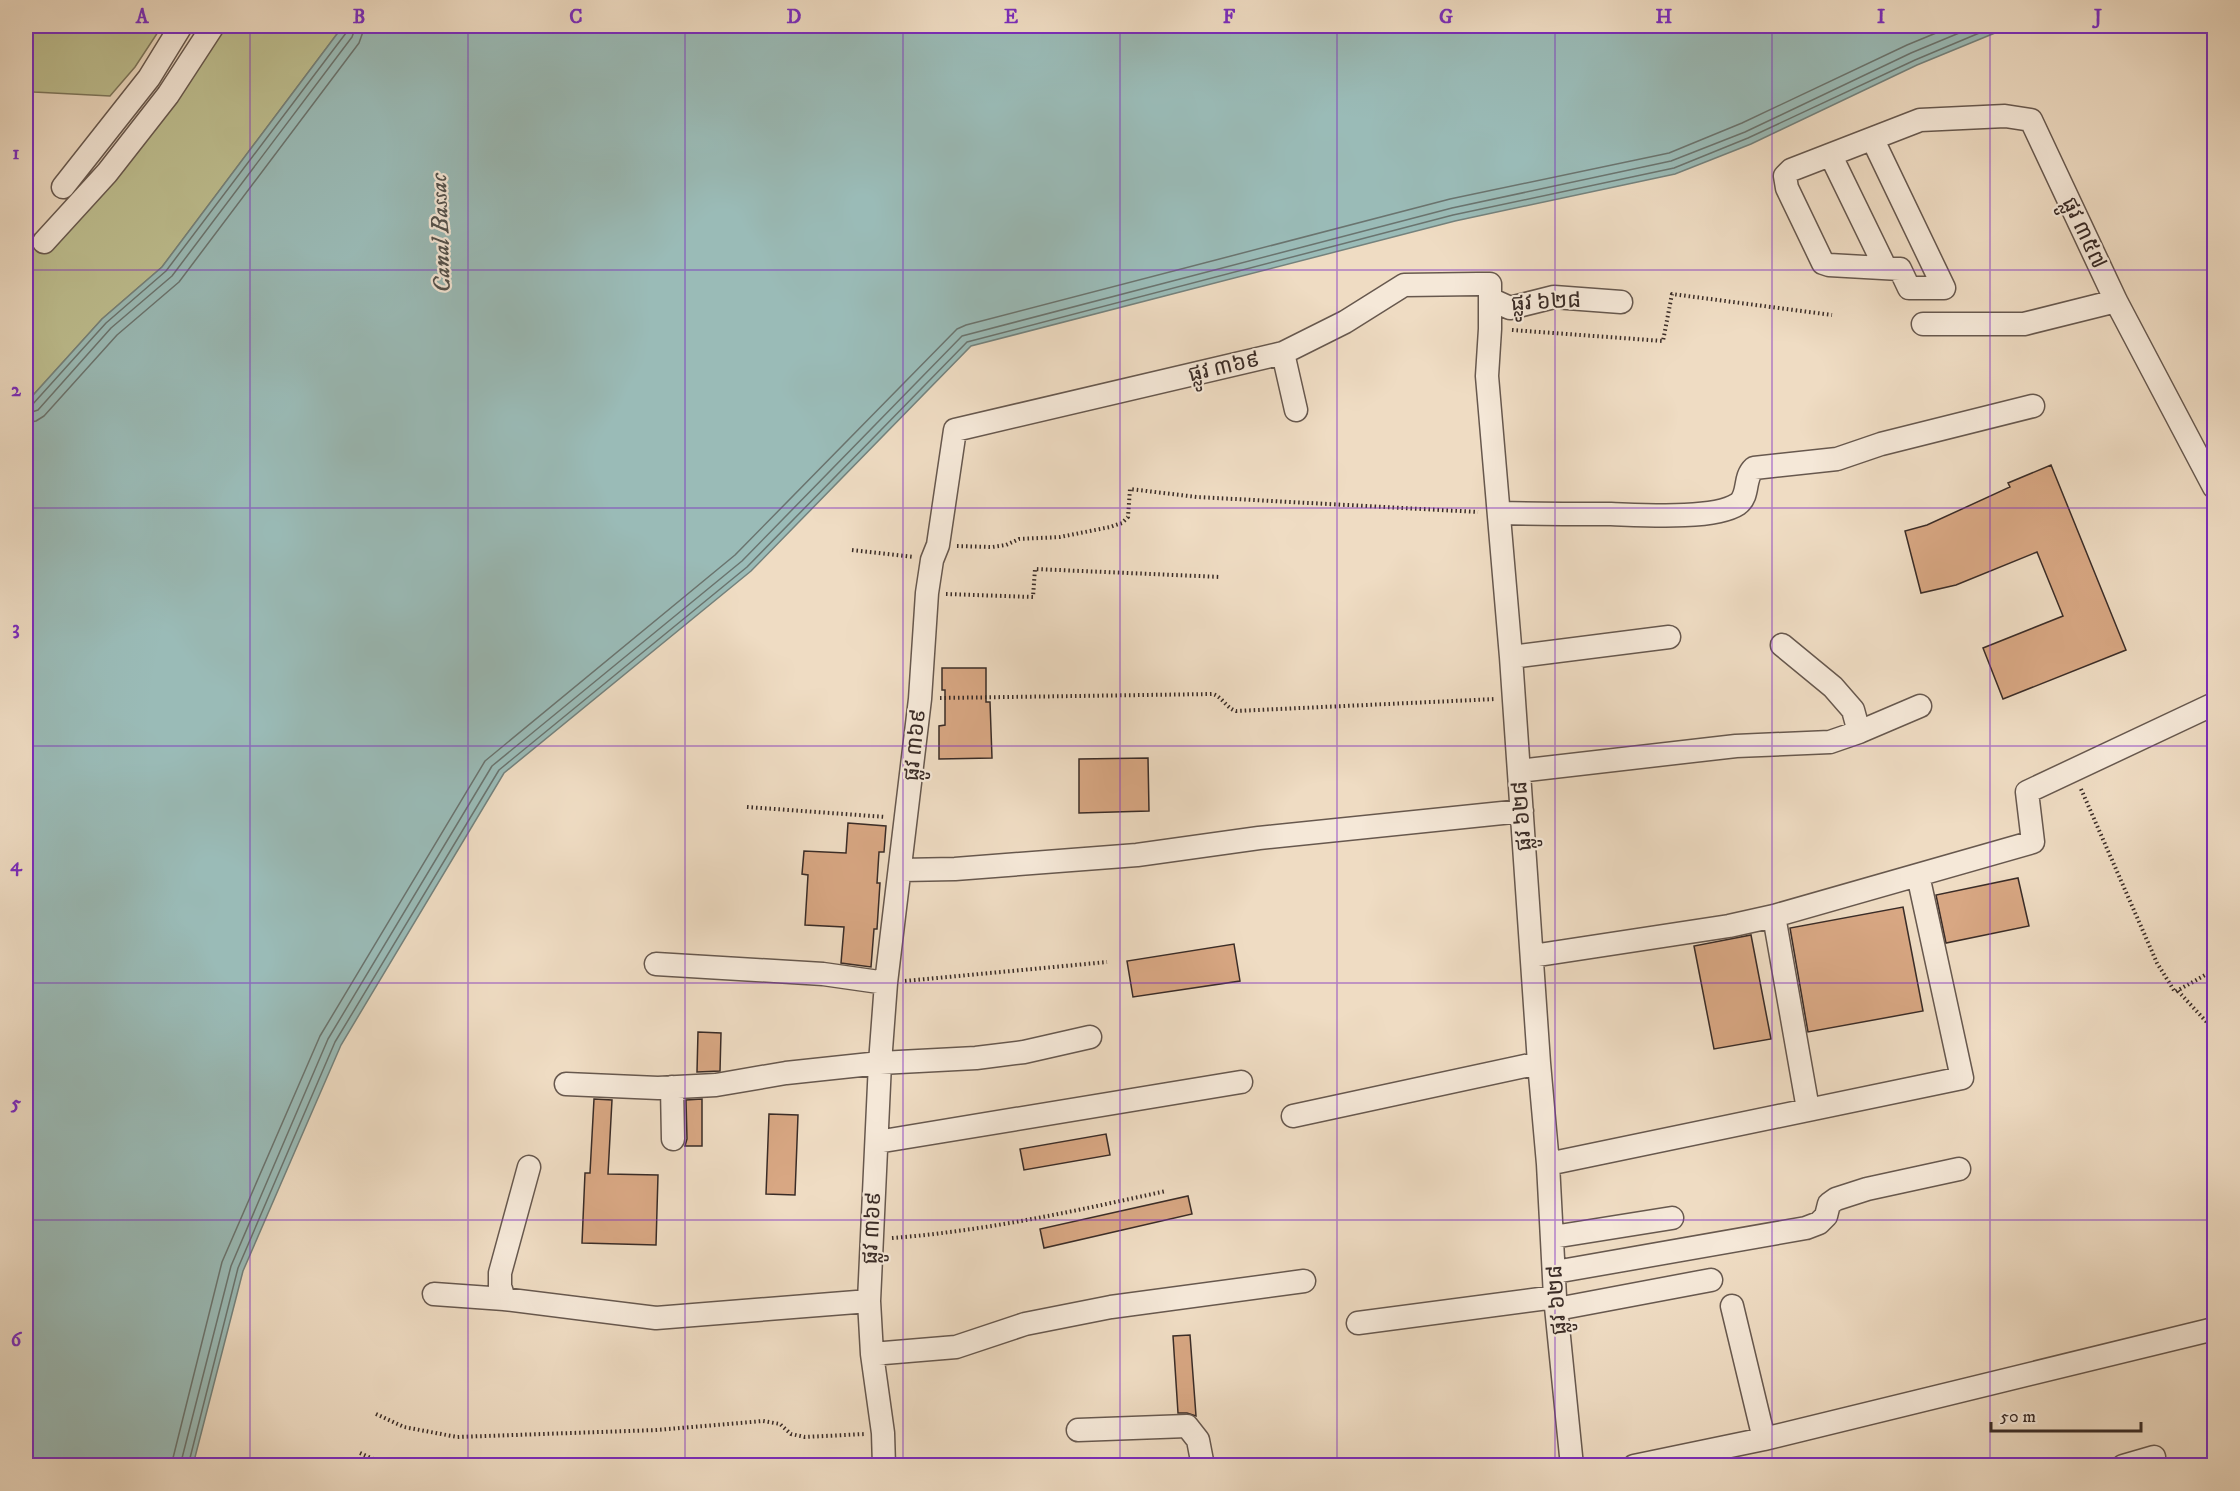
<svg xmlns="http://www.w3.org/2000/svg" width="2240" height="1491" font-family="'IM FELL DW Pica','Noto Sans Khmer',serif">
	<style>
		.green { fill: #bebf90; stroke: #7c765c; stroke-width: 1.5 }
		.water { fill: #9abbb7; stroke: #74827d; stroke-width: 1.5 }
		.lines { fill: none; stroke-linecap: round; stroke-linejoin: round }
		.shore { stroke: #6a746f; stroke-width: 1.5 }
		.building { fill: #d8a783; stroke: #3a2c27; stroke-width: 1.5 }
		.minor-casing { stroke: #67584e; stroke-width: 25 }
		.path { stroke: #3a2c27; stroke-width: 4; stroke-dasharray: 1.5 3; stroke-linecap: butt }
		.minor { stroke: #f5e8d8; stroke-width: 22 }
		.grid { fill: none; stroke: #7b2cbf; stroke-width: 1.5; stroke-opacity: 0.55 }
		.labels { text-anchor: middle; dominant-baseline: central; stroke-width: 4.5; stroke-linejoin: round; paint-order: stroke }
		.street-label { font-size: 22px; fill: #3a2c27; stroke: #f5e8d8 }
		.water-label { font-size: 24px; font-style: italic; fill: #52504b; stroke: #f5e8d8 }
		.neatline { fill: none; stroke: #7b2cbf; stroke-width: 2 }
		.grid-label { font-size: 20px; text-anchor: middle; font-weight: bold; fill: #7b2cbf }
	</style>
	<rect width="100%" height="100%" fill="#efdcc3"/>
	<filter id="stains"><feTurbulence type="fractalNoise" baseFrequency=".00333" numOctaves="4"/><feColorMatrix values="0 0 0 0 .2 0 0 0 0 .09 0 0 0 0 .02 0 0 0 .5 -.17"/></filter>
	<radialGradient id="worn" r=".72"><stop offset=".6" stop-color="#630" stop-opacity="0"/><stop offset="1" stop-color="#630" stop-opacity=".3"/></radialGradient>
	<path class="green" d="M26 26H162L135 67 110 96 34 92 26 84Z
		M213 26H343L162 267 102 319 26 403V228L44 242Z"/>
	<path class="water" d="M343 26H2012L1917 65 1751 144 1675 174 1455 221 971 346 751 571 504 773 341 1045 243 1271 193 1465H26V403L102 319 162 267Z"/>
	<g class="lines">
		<path class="shore" d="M26 407 32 405 106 323 166 271 346 33 348 26
			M26 414 38 410 111 328 172 276 352 37 356 26
			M26 423 36 421 44 416 117 335 179 282 359 43 365 26
			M171 1466 222 1262 320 1036 485 761 735 555 957 329 966 325 1450 199 1669 153 1742 123 1907 45 1953 26
			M180 1466 231 1266 328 1039 492 766 742 561 962 336 1452 208 1671 161 1745 132 1911 53 1976 26
			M188 1466 238 1268 335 1042 499 770 747 567 967 342 1453 215 1674 168 1748 138 1915 60 1996 26"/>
	</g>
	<path class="building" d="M2051 465 2126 650 2003 699 1983 648 2063 616 2037 552 1956 585 1921 593 1905 531 1927 525 2010 487 2008 483Z
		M942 668H986V702H990L992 758 939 759V726L945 725V690H942Z
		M1148 758 1149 811 1079 813V759Z
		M848 823 886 826 884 852H879L877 883H880L877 929H874L871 967 841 963 844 927 805 925 808 875 802 874 804 851 846 853Z
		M2018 878 2029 926 1946 943 1936 895Z
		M1903 907 1923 1011 1808 1032 1790 928Z
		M1751 935 1771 1039 1714 1049 1694 946Z
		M1234 944 1240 981 1133 997 1127 961Z
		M698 1032 721 1033 720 1071 697 1072Z
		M594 1099 612 1100 608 1174 658 1175 656 1245 582 1243 585 1173H590Z
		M702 1099V1146H685L687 1139 686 1100Z
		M769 1114 798 1115 795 1195 766 1194Z
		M1106 1134 1110 1155 1024 1170 1020 1149Z
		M1188 1196 1192 1214 1044 1248 1040 1229Z
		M1190 1335 1196 1416 1187 1413H1178L1173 1336Z"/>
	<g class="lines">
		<g class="minor-casing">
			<path id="minor" d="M1873 140 1944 288H1909L1900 269 1829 265 1823 263 1787 188 1785 176 1791 170 1920 120 2005 116 2031 120 2116 301 2214 487
				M1831 156 1885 267
				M63 187 149 78 181 26
				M44 242 107 173 168 95 213 26
				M1490 299 1510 308 1554 297 1621 302
				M1923 324H2024L2116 301
				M1283 353 1296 410
				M1500 513C1537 514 1574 514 1611 514 1641 515 1714 520 1738 504 1750 495 1743 478 1754 468L1837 459 1881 444 2033 406
				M1782 645 1833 687 1853 710 1859 732
				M1511 657 1669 637
				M1519 771 1736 746 1830 742 1859 732 1920 706
				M901 870 955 869 1137 855 1259 838 1522 811
				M1774 916 1808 1109
				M1532 956 1729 926 1774 916 2033 842 2027 792 2214 704
				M656 964 823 974 886 983
				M566 1084 658 1088 716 1085 786 1073 880 1063 976 1058 1024 1052 1090 1037
				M672 1087 673 1139
				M1293 1116 1539 1063
				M877 1142 1241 1082
				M1548 1164 1962 1078 1918 875
				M1553 1237 1672 1218
				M1555 1272 1806 1228 1819 1223 1826 1216 1829 1204 1836 1199 1867 1189 1959 1169
				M434 1294 504 1299 656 1318 869 1301
				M504 1299 500 1286V1273L529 1167
				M1732 1306 1764 1439
				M1557 1309 1711 1280
				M1358 1323 1555 1297
				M872 1354 956 1347 1025 1324 1111 1307 1304 1281
				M1078 1430 1187 1426 1198 1440 1203 1466
				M884 1466 883 1433 872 1354 869 1301 880 1063 886 983 920 699 927 593 932 560 938 545 955 430 1283 353 1345 322 1404 285 1478 284H1490V329L1487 376 1511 657 1539 1063 1548 1164 1555 1297 1572 1466
				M1634 1466 1764 1439 2214 1329
				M2123 1466 2154 1457"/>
		</g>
		<path class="path" d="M1512 330 1663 341 1672 294 1832 315
			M957 546 992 547 1006 545 1019 539 1060 537 1110 527 1122 523 1128 517 1130 489 1197 497 1478 512
			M852 550 914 557
			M946 594 1033 597 1035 569 1221 577
			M940 698 1212 694C1222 696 1226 708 1236 711L1496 699
			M2081 789 2157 963 2175 992 2214 970
			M747 807 886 817
			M905 981 1107 962
			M2178 991 2214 1030
			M892 1238C985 1231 1075 1211 1166 1191
			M376 1414 404 1427 457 1437 657 1430 763 1421 780 1424 791 1434 805 1437 865 1434
			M360 1453 388 1466"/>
		<use href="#minor" class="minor"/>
	</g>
	<path class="grid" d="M250 26V1466M468 26V1466M685 26V1466M903 26V1466M1120 26V1466M1337 26V1466M1555 26V1466M1772 26V1466M1990 26V1466M26 270H2214M26 508H2214M26 746H2214M26 983H2214M26 1220H2214"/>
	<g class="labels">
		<g class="street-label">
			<text transform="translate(2084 233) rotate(65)">ផ្លូវ ៣៥៧</text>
			<text transform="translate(1546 302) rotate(-3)">ផ្លូវ ៦២៨</text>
			<text transform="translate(1224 367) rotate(-13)">ផ្លូវ ៣៦៩</text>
			<text transform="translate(915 745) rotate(-84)">ផ្លូវ ៣៦៩</text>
			<text transform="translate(1522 816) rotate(-94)">ផ្លូវ ៦២៨</text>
			<text transform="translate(872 1228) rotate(-87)">ផ្លូវ ៣៦៩</text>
			<text transform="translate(1557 1300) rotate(-94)">ផ្លូវ ៦២៨</text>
		</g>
		<g class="water-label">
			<text transform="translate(441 233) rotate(-92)">Canal Bassac</text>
		</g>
	</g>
	<rect width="2240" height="1491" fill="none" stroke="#efdcc3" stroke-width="66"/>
	<path d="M1991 1422v9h150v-9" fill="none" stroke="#3a2c27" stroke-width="3"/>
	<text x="2000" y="1422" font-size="18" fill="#3a2c27" stroke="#f5e8d8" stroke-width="4.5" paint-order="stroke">50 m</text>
	<rect x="33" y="33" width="2174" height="1425" class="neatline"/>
	<g class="grid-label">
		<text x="142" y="23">A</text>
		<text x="359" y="23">B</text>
		<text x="576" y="23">C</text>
		<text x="794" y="23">D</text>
		<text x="1011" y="23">E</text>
		<text x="1229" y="23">F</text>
		<text x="1446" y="23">G</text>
		<text x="1664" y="23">H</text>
		<text x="1881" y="23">I</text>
		<text x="2098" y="23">J</text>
		<text x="16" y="159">1</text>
		<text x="16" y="396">2</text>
		<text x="16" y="634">3</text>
		<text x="16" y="871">4</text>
		<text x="16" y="1109">5</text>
		<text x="16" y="1346">6</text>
	</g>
	<rect width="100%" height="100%" filter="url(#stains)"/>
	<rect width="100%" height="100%" fill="url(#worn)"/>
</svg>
